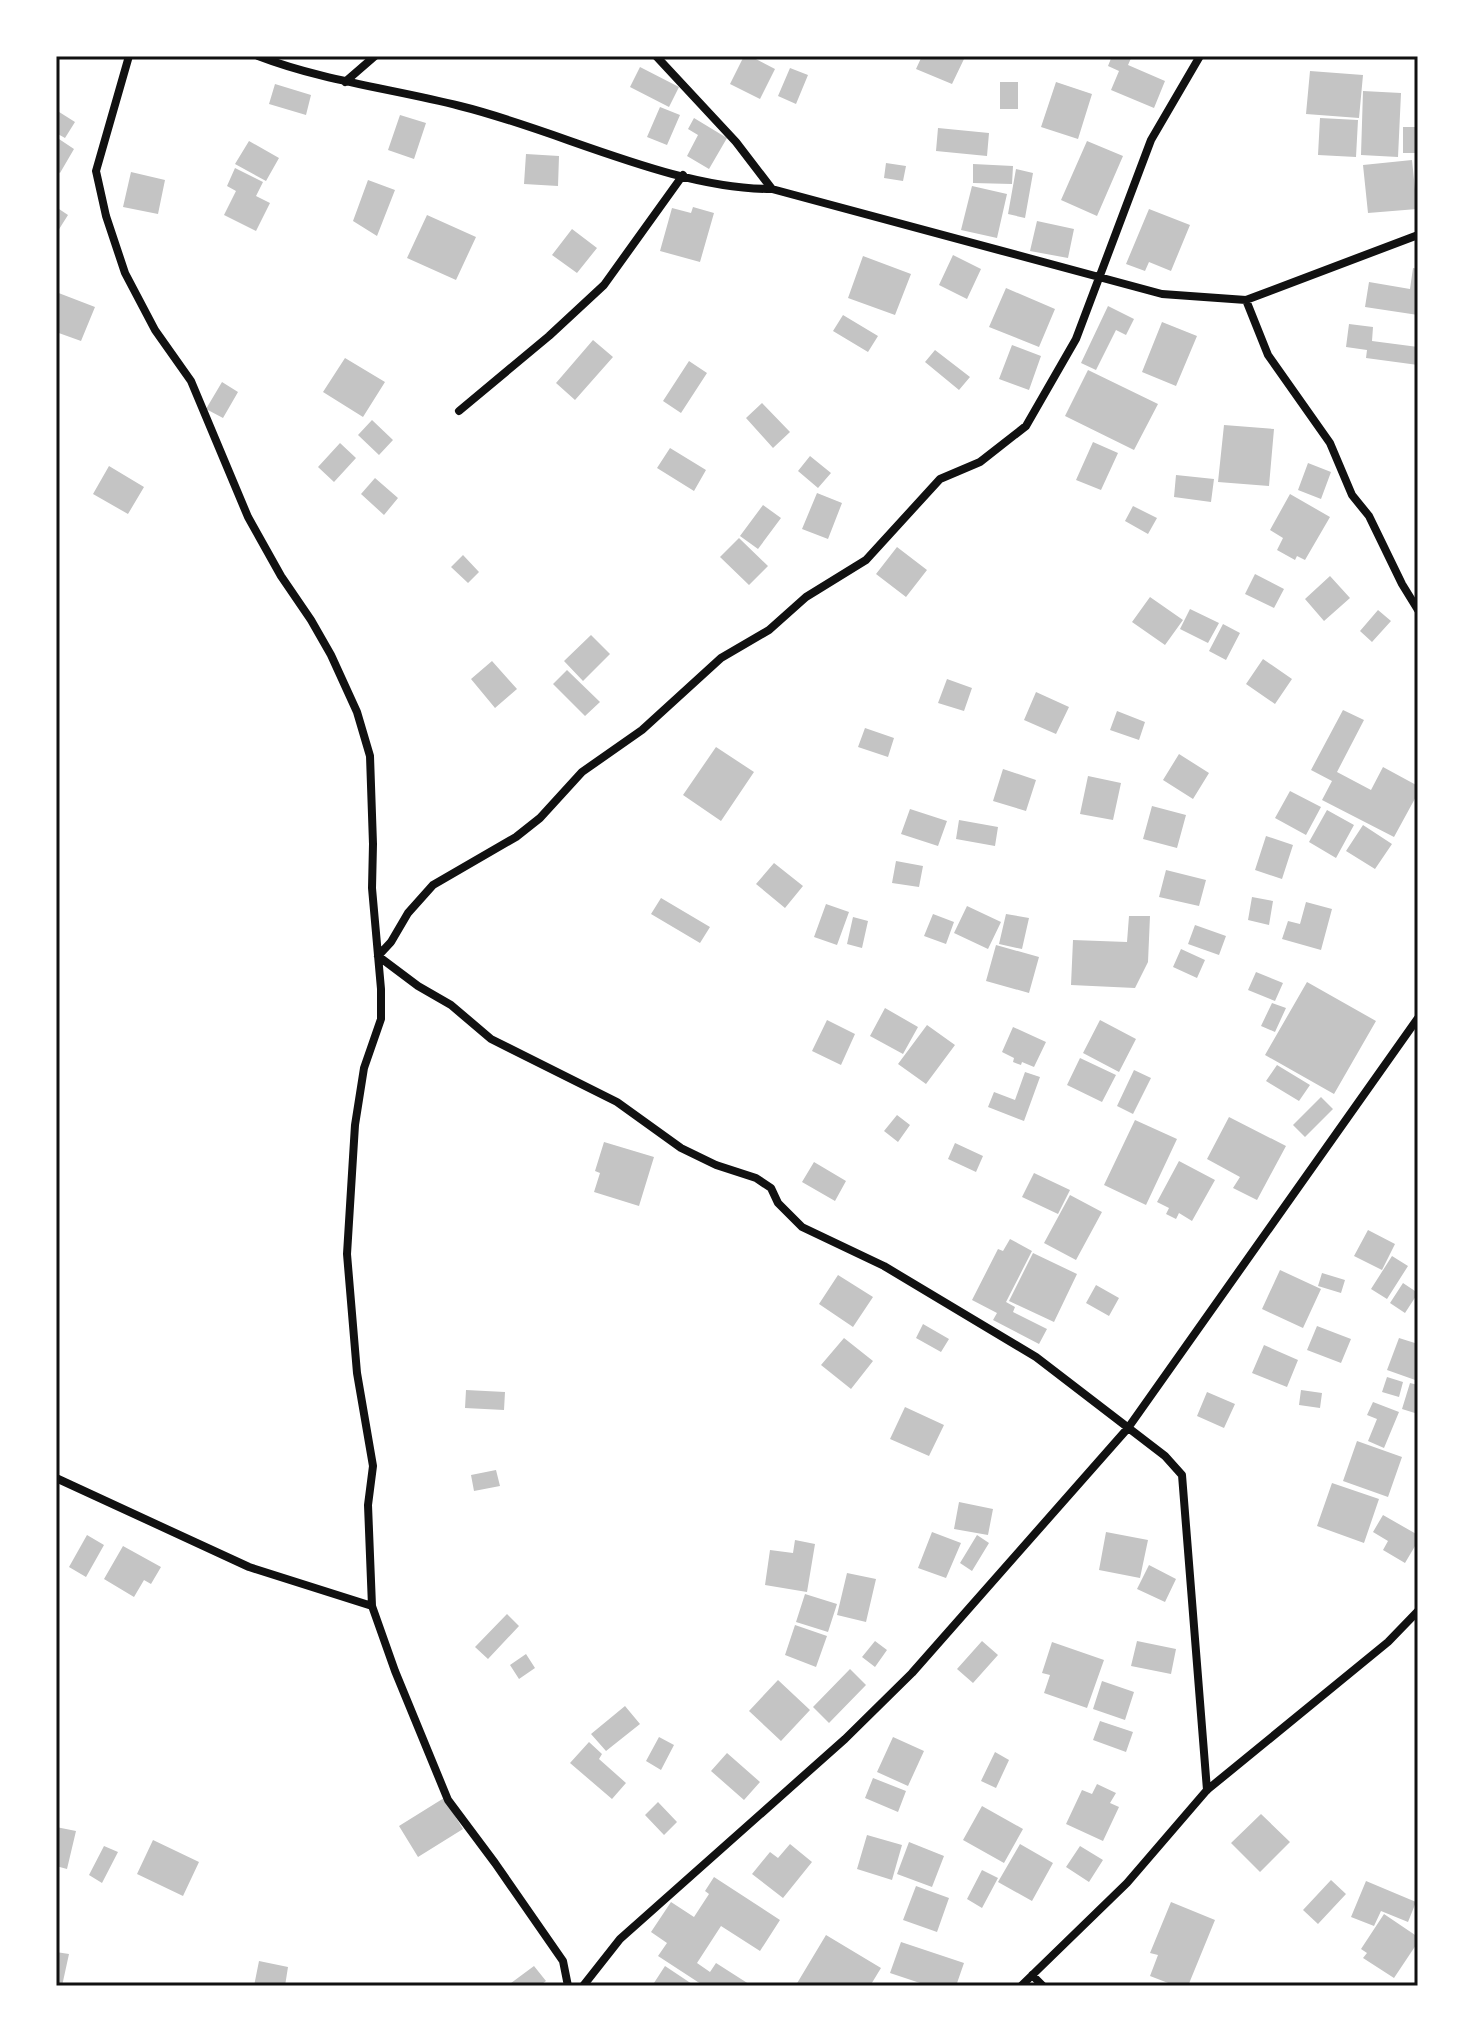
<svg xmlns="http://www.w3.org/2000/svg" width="1474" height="2042" font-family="'DejaVu Sans',sans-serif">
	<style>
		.building { fill: #c4c4c4 }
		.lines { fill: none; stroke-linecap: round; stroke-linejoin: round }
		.minor { stroke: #111; stroke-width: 8 }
		.neatline { fill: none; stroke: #111; stroke-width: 3 }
	</style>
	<rect width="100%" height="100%" fill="#fff"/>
	<path class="building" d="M744 56H750L775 69 760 99 730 84Z
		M922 56H957L964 59 952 84 916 69Z
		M1112 56H1132L1128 65 1165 81 1154 108 1111 90 1119 71 1108 66Z
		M640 67 679 87 669 107 630 87Z
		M790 68 808 75 796 104 778 96Z
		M1310 71 1363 75 1359 118 1306 114Z
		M1000 82H1018V109H1000Z
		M1056 82 1092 94 1078 139 1041 127Z
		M275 84 311 95 306 115 269 104Z
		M1363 91 1401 93 1398 157 1361 155Z
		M660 107 680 115 667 145 647 137Z
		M56 110 75 122 65 138 56 133Z
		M400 115 426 123 414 159 388 150Z
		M694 118 727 138 709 169 687 156 698 135 688 129Z
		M1320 118 1358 120 1356 157 1318 155Z
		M1403 127H1418V153H1403Z
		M938 128 989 133 987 156 936 151Z
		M56 137 74 149 60 173 56 170Z
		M249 141 279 158 266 181 235 164Z
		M1087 141 1123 156 1097 216 1061 200Z
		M526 154 559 156 558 186 524 184Z
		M1412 160 1417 209 1368 213 1363 165Z
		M886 163 906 166 903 181 884 178Z
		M973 164 1013 166 1012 184 973 183Z
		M235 168 263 182 256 196 270 203 256 231 224 215 236 191 227 186Z
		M1016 169 1033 173 1025 218 1008 214Z
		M131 172 165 180 158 214 123 207Z
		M368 180 395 190 377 236 353 221Z
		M972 186 1007 194 997 238 961 230Z
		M56 207 68 215 56 234Z
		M693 207 714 213 700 262 660 251 672 208 691 213Z
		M1149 209 1190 225 1171 271 1149 262 1145 271 1126 264Z
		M427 215 476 237 456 280 407 258Z
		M1037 221 1074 229 1068 258 1030 251Z
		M572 229 597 248 577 273 552 255Z
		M953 255 981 269 967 299 939 285Z
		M863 256 911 274 895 315 848 298Z
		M1413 268 1418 269V315L1365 307 1369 282 1410 289Z
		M1006 288 1055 309 1039 347 989 327Z
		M56 292 95 307 81 341 56 332Z
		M1108 306 1134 319 1126 335 1116 330 1096 370 1081 363Z
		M843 315 878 336 868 352 833 331Z
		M1162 322 1197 336 1176 386 1142 372Z
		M1349 324 1373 327 1372 341 1418 347V365L1366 358 1367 350 1346 347Z
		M593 340 613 357 575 400 556 383Z
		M1012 345 1041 356 1029 390 999 379Z
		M935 350 970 377 959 390 925 362Z
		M345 358 385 382 363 417 323 392Z
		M689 361 707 373 681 413 663 401Z
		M1088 370 1158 404 1134 450 1065 416Z
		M222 382 238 392 223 418 206 409Z
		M762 403 790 432 773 448 746 418Z
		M372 420 393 440 379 455 358 435Z
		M1224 425 1274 429 1269 486 1218 482Z
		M1093 442 1118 453 1101 490 1076 480Z
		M340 443 356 458 334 482 318 467Z
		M670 448 706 470 694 491 657 468Z
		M810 456 831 473 818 488 798 471Z
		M1308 463 1331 472 1321 499 1298 490Z
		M109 466 144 487 128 514 93 494Z
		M1176 475 1214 479 1211 502 1174 497Z
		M375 478 398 498 384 515 361 494Z
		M817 493 842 503 828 539 802 529Z
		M1290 494 1330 517 1305 560 1297 556 1295 560 1277 550 1283 538 1270 530Z
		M763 505 781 518 758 549 740 536Z
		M1133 506 1157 518 1148 534 1125 521Z
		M739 538 768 566 749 585 720 557Z
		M897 547 927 570 906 597 876 574Z
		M463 555 479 572 468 583 451 567Z
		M1255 574 1284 589 1274 608 1245 594Z
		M1330 576 1350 598 1324 621 1305 599Z
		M1150 597 1183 620 1165 645 1132 622Z
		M1190 609 1219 623 1208 643 1180 629Z
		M1378 610 1391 621 1372 642 1360 631Z
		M1223 624 1240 633 1226 660 1209 651Z
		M591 635 610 654 583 681 564 661Z
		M1263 659 1292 679 1275 704 1246 684Z
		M492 661 517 689 495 708 471 679Z
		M567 670 600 702 585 716 553 684Z
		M947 679 972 688 964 711 938 703Z
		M1036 692 1069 707 1056 734 1024 720Z
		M1343 710 1364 720 1337 772 1371 790 1383 767 1418 786V793L1394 837 1322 800 1332 781 1311 770Z
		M1117 711 1145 722 1139 740 1110 730Z
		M865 728 894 738 888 757 858 747Z
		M716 747 754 772 721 821 683 795Z
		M1179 754 1209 773 1193 799 1163 780Z
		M1003 769 1036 780 1026 811 993 801Z
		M1088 776 1121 783 1113 820 1080 814Z
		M1290 791 1321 807 1306 835 1275 818Z
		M1152 806 1186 815 1177 848 1143 839Z
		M910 809 947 821 938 846 901 834Z
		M1327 810 1354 825 1336 858 1309 842Z
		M959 820 998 827 995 846 956 839Z
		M1363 825 1392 844 1375 869 1346 851Z
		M1266 836 1293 845 1282 879 1255 870Z
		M896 861 923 866 919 887 892 883Z
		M774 863 803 886 785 908 756 884Z
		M1166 870 1206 880 1199 906 1159 897Z
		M1252 897 1273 901 1269 925 1248 920Z
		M661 898 710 927 700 943 651 914Z
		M1306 902 1332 909 1321 950 1282 939 1288 921 1300 924Z
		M826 904 849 912 837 945 814 937Z
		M967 906 1001 922 988 949 954 933Z
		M933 914 954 922 946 944 924 936Z
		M1006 914 1029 918 1022 949 999 944Z
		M1129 916H1150L1148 962 1135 988 1071 985 1073 940 1127 942Z
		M853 917 868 921 862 948 847 944Z
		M1195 925 1226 936 1219 955 1188 944Z
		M996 945 1039 957 1029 993 986 981Z
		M1181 949 1205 960 1197 978 1173 967Z
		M1256 972 1283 983 1275 1001 1248 990Z
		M1307 982 1376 1021 1334 1094 1265 1055Z
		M1272 1003 1286 1008 1275 1032 1261 1026Z
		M885 1008 918 1027 903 1054 870 1036Z
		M827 1020 855 1034 841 1065 812 1051Z
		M1100 1020 1136 1039 1119 1072 1083 1053Z
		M927 1025 955 1045 926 1084 898 1064Z
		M1013 1027 1046 1042 1034 1067 1022 1062 1021 1065 1013 1062 1014 1058 1002 1052Z
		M1080 1058 1116 1075 1102 1102 1067 1085Z
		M1277 1065 1310 1085 1299 1101 1266 1081Z
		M1134 1070 1151 1078 1133 1114 1117 1106Z
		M1025 1072 1040 1077 1024 1121 988 1107 994 1092 1015 1100Z
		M1321 1097 1333 1109 1305 1137 1293 1125Z
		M897 1115 910 1125 898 1142 884 1131Z
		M1229 1117 1286 1146 1257 1200 1233 1188 1240 1177 1207 1159Z
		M1135 1120 1177 1139 1146 1205 1104 1185Z
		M604 1142 654 1157 639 1206 594 1192 600 1173 595 1171Z
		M955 1143 983 1156 976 1172 948 1159Z
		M1179 1161 1215 1180 1192 1221 1179 1213 1176 1219 1166 1214 1169 1208 1157 1202Z
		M814 1162 846 1181 835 1201 802 1182Z
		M1034 1173 1070 1190 1058 1214 1022 1197Z
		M1070 1195 1102 1212 1076 1260 1044 1243Z
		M1368 1230 1395 1244 1382 1270 1354 1256Z
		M1010 1239 1032 1251 1006 1302 1015 1307 1013 1312 1047 1329 1039 1344 993 1320 997 1313 972 1300 998 1249 1003 1251Z
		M1033 1253 1077 1274 1054 1322 1009 1301Z
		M1392 1256 1408 1266 1387 1299 1371 1289Z
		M1280 1270 1321 1289 1303 1328 1262 1309Z
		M1322 1273 1345 1280 1341 1293 1318 1286Z
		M838 1275 873 1297 853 1327 819 1304Z
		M1403 1283 1418 1293 1405 1313 1390 1303Z
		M1096 1285 1119 1298 1109 1316 1086 1303Z
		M923 1324 949 1339 941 1352 916 1338Z
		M1317 1326 1351 1339 1341 1363 1307 1350Z
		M844 1338 873 1361 851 1389 821 1365Z
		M1399 1338 1418 1344V1381L1387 1370Z
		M1264 1345 1298 1360 1287 1387 1252 1373Z
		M1387 1377 1403 1382 1399 1397 1382 1392Z
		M1410 1383 1418 1385V1414L1402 1409Z
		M466 1390 505 1392 504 1410 465 1408Z
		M1301 1390 1322 1393 1320 1408 1299 1405Z
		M1207 1392 1235 1404 1224 1428 1197 1416Z
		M1373 1402 1399 1412 1384 1448 1368 1441 1377 1419 1367 1415Z
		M905 1407 944 1425 929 1456 890 1439Z
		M1357 1441 1402 1457 1388 1497 1343 1481Z
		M496 1470 500 1486 474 1491 471 1475Z
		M1332 1483 1379 1499 1364 1543 1317 1526Z
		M959 1502 993 1509 988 1535 954 1529Z
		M1383 1515 1418 1535V1541L1405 1563 1383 1550 1388 1541 1373 1532Z
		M932 1532 961 1543 946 1578 918 1568Z
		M1106 1532 1148 1540 1140 1578 1099 1570Z
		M87 1535 104 1545 86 1577 69 1567Z
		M977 1535 989 1543 972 1571 960 1563Z
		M795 1540 815 1544 807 1592 765 1585 770 1550 793 1553Z
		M123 1546 161 1567 151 1584 144 1580 134 1597 104 1579Z
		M1149 1565 1176 1579 1165 1602 1137 1589Z
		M847 1573 876 1579 866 1622 837 1615Z
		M805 1594 837 1604 828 1632 796 1622Z
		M507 1614 519 1626 488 1659 475 1647Z
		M795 1625 827 1636 816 1667 785 1655Z
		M875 1641 887 1650 875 1667 862 1657Z
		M982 1641 998 1655 973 1683 957 1669Z
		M1137 1641 1176 1649 1171 1674 1131 1666Z
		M1052 1642 1104 1660 1087 1708 1044 1693 1050 1675 1042 1673Z
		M526 1654 535 1668 519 1679 510 1665Z
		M850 1669 866 1685 829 1723 813 1707Z
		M778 1680 810 1710 781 1741 749 1711Z
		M1102 1681 1134 1692 1125 1720 1093 1709Z
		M625 1706 640 1724 606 1751 591 1734Z
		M1100 1721 1133 1732 1126 1752 1093 1740Z
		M659 1737 674 1745 661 1770 646 1761Z
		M893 1737 924 1751 908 1786 877 1772Z
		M589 1742 602 1754 599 1759 626 1783 612 1799 570 1763Z
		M995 1752 1009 1760 996 1788 981 1781Z
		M727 1753 760 1782 744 1800 711 1771Z
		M873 1778 906 1791 898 1812 865 1798Z
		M1097 1784 1116 1793 1110 1803 1119 1807 1103 1841 1066 1824 1082 1790 1092 1794Z
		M444 1798 463 1829 418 1857 399 1826Z
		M658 1802 677 1822 664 1835 645 1815Z
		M982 1806 1023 1829 1004 1863 963 1840Z
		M1261 1814 1290 1842 1260 1872 1231 1843Z
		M56 1827 76 1831 67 1869 56 1866Z
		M867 1835 902 1845 892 1880 857 1869Z
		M153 1840 199 1862 183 1896 137 1874Z
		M909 1842 944 1856 932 1887 897 1874Z
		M790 1844 812 1862 783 1898 752 1874 770 1852 778 1858Z
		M1020 1844 1053 1863 1032 1901 998 1882Z
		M104 1846 118 1852 102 1883 89 1875Z
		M1080 1846 1103 1860 1089 1882 1066 1867Z
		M982 1870 998 1878 982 1908 967 1899Z
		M714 1877 780 1920 760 1951 721 1926 697 1963 710 1972 716 1963 752 1986H710L706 1984 704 1986 658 1956 667 1943 651 1932 671 1902 694 1917 709 1894 705 1891Z
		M1331 1880 1346 1894 1318 1924 1303 1910Z
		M1366 1881 1416 1902 1408 1922 1381 1911 1374 1926 1351 1917Z
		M916 1886 949 1898 937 1932 903 1920Z
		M1171 1902 1215 1920 1188 1986H1176L1150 1976 1158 1955 1150 1953Z
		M1384 1914 1418 1937V1942L1394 1978 1363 1958 1367 1953 1361 1949Z
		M826 1935 881 1968 870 1986 796 1985Z
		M901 1942 964 1963 956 1986H929L890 1973Z
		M56 1952 69 1954 62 1986 56 1985Z
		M259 1961 288 1967 285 1986H254Z
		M534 1966 546 1981 539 1986H507Z
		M665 1966 695 1986H652Z"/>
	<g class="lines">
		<path class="minor" d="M129 56 96 171 106 216 125 273 155 330 191 381 248 517 281 576 311 620 331 655 357 712 370 756 373 844 372 888 381 989V1019L364 1068 355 1125 347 1254 357 1373 373 1466 368 1505 372 1606 395 1671 448 1800 495 1863 563 1961 568 1986
			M258 56C323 81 393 89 460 106 559 130 671 189 772 189
			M656 56 736 142 772 189 1162 294 1246 300 1418 235
			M345 82 375 56
			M1246 300 1268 355 1330 443 1352 495 1369 516 1402 584 1418 610
			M459 411 549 336 604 285 683 175
			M378 956 418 986 451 1005 491 1039 617 1102 681 1148 716 1165 756 1178 771 1188 778 1203 802 1227 884 1266 1036 1357 1165 1456 1182 1475 1207 1790
			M378 956 391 942 408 913 433 885 516 837 540 818 582 772 642 730 721 658 769 630 806 597 866 560 940 479 980 462 1026 426 1076 339 1151 140 1200 56
			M56 1478 249 1567 372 1606
			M1032 1975 1043 1986
			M583 1986 620 1939 845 1739 912 1673 1128 1428 1418 1018
			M1021 1986 1127 1883 1207 1790 1388 1642 1418 1611"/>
	</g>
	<rect width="1474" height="2042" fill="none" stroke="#ffffff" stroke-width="116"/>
	<rect x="58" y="58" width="1358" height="1926" class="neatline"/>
</svg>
